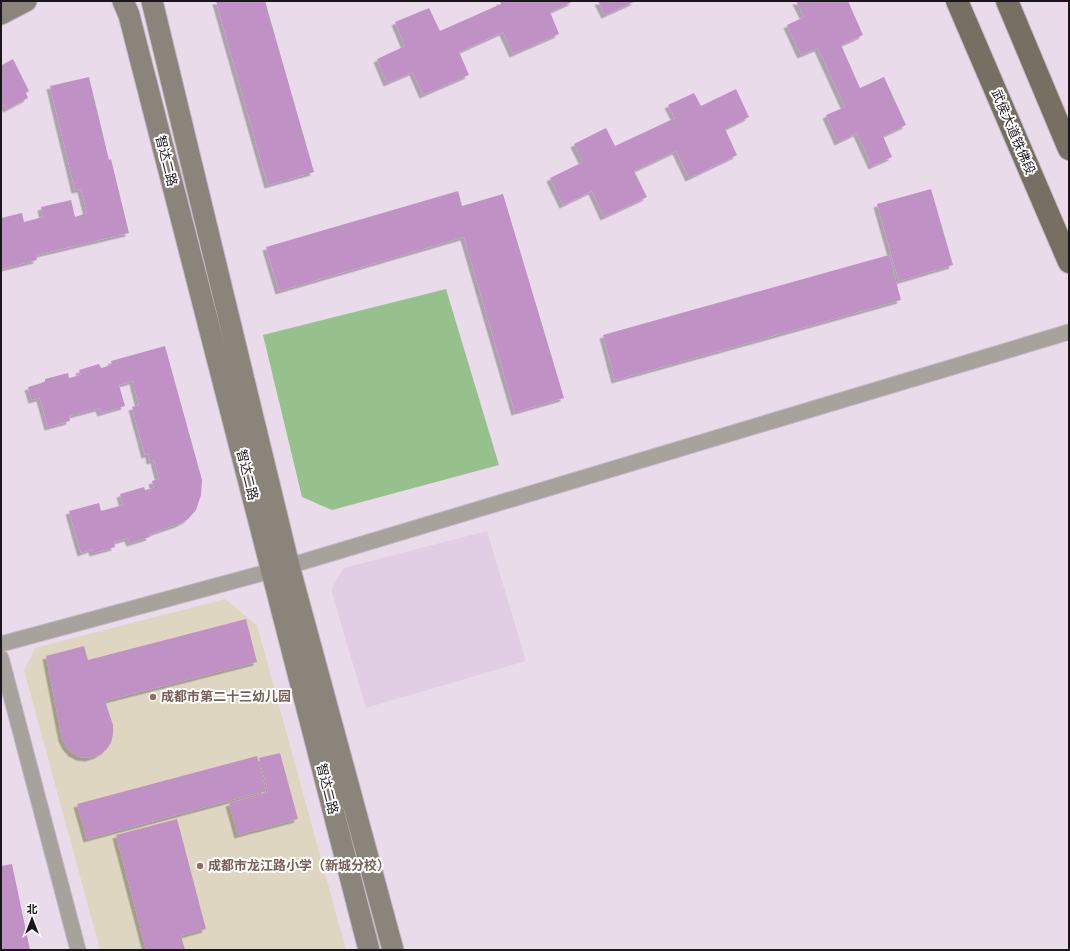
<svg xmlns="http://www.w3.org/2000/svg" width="1070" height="951" font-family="'Varela Round','Noto Sans SC',sans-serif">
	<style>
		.built { fill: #e2cee4 }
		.education { fill: #dfd6c1 }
		.green { fill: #96c18c }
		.building { fill: #c091c5; filter: url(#shadow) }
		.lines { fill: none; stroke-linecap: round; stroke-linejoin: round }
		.street-casing { stroke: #c5b8c6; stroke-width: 17 }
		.secondary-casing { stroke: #c5b8c6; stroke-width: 23 }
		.primary-casing { stroke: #c5b8c6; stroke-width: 24 }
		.street { stroke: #a7a29b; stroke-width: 15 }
		.secondary { stroke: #8b847a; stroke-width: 21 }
		.primary { stroke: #776f62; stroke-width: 22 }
		.education-dot { fill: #8d6e63; stroke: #fff; stroke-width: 1.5 }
		.labels { text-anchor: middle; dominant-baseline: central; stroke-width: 4; stroke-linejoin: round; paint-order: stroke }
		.street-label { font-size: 13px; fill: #1b161c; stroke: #fff }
		.education-label { font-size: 13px; font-weight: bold; fill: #785e54; stroke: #fff; text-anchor: start }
	</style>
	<defs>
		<filter id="shadow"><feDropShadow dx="-3.5" dy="3.5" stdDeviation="0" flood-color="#0004"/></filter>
	</defs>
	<rect width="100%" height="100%" fill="#eadbeb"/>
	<path class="built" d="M487 531 526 661 366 708 331 590 343 568Z"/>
	<path class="education" d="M225 599 257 625 346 950H100L24 670 35 648Z"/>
	<path class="green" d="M446 289 499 465 332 510 302 497 263 335Z"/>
	<path class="building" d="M216 1H265L314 172 268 185Z
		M500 1H574L550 12 559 34 513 54 503 32 459 52 469 75 423 95 413 72 387 83 377 59 405 46 395 22 429 8 440 31 501 4Z
		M598 1H636L605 15Z
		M796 1H848L863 35 841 45 860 88 884 77 906 125 883 136 892 157 872 166 857 133 838 142 826 115 845 107 818 48 801 55 787 25 804 17Z
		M13 59 29 91 26 93 28 98 7 109 4 104 1 106V62L2 65Z
		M89 77 109 160 111 159 129 233 36 255 37 260 1 269V218L22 213 24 222 43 217 41 207 71 200 75 217 87 213 81 189 75 190 50 86Z
		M736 89 749 117 725 129 737 155 689 178 676 151 634 171 647 197 604 217 592 191 563 205 550 178 583 162 574 144 606 128 615 146 675 118 668 105 694 93 701 106Z
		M931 189 953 265 899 281 877 204Z
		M458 191 462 206 503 194 564 398 515 412 464 237 279 291 266 247Z
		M889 255 901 300 615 380 603 335Z
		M165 346 202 480 201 495 196 510 188 519 179 524 149 534 150 537 130 543 128 538 114 542 115 547 93 553 92 549 81 553 69 511 99 503 101 511 123 505 120 494 144 487 145 490 154 488 152 481 159 479 154 460 150 461 149 454 145 455 132 407 139 405 133 381 119 385 125 406 101 413 99 408 69 416 70 421 48 427 40 398 32 400 28 387 45 382V379L68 373 69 378 81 375 79 370 99 364 101 368 112 365 111 361Z
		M246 619 257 662 105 701 113 725V734L111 743 106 750 98 755 89 758 80 757 72 753 66 746 62 738 46 656 84 646 88 660Z
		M280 753 298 819 238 835 229 803 268 792 259 758Z
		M257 756 266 791 87 839 77 804Z
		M177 819 206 929 181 936 185 950H144L146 949 116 835Z
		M12 864 30 950H1V866Z"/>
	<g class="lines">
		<g class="street-casing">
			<path id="street" d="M1 644 289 566 1069 332
				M1 658 78 950"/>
		</g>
		<g class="secondary-casing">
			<path id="secondary" d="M123 1 129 15 369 950
				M152 1 289 566 393 950
				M1 14 26 1"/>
		</g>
		<g class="primary-casing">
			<path id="primary" d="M957 1 1069 262
				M1007 1 1069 149"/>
		</g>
		<use href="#street" class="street"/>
		<use href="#secondary" class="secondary"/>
		<use href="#primary" class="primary"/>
	</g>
	<g class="education-dot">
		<circle cx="153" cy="697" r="4"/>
		<circle cx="200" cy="866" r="4"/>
	</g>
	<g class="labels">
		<g class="street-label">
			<text transform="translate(1013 132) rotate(67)">武侯大道铁佛段</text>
			<text transform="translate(166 161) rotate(76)">智达二路</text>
			<text transform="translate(247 475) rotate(76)">智达二路</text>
			<text transform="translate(327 789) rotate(76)">智达二路</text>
		</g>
		<g class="education-label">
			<text x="161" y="697">成都市第二十三幼儿园</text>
			<text x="208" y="866">成都市龙江路小学（新城分校）</text>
		</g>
	</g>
	<rect width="1070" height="951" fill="none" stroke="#1b161c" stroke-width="4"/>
	<g transform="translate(32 919)" stroke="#ffffff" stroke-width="3" paint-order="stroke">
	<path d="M0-3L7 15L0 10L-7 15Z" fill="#1b161c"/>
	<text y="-6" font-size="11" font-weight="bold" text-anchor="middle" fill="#1b161c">北</text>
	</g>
</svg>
